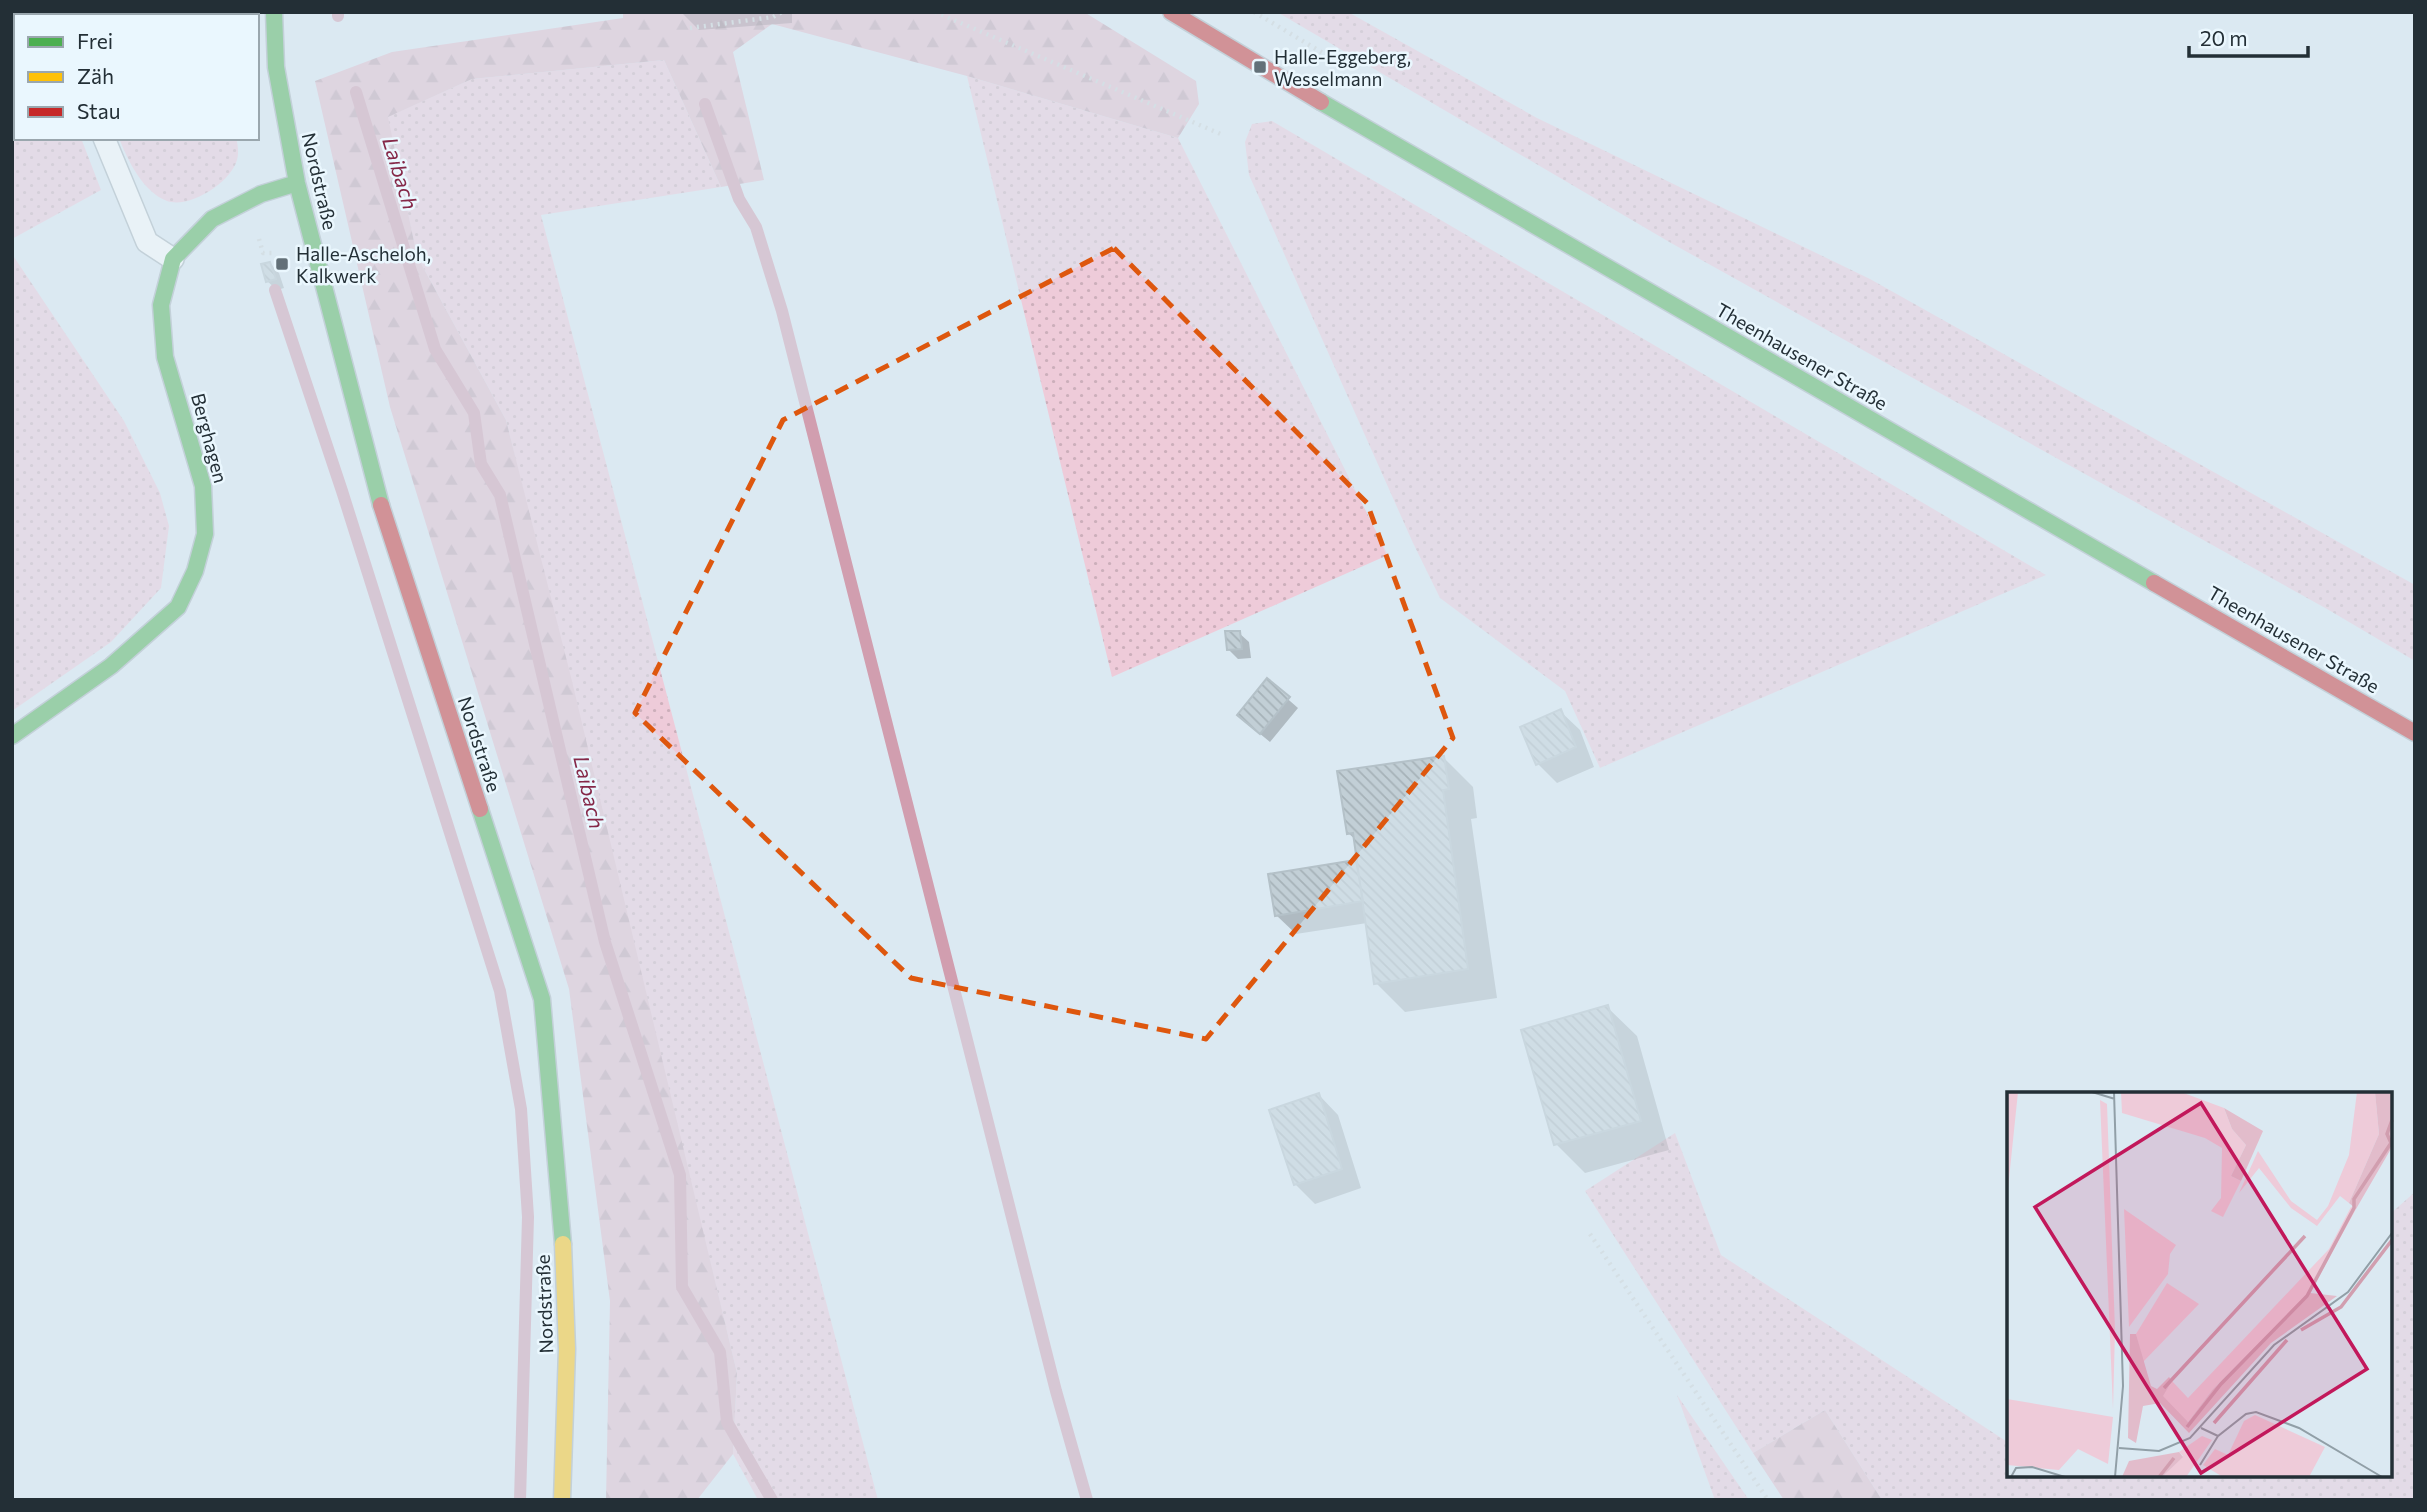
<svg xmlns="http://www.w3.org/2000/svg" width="2427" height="1512" font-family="Commissioner,sans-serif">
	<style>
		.grass { fill: url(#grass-dots) }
		.forest { fill: url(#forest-firs) }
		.shadow { fill: #0003 }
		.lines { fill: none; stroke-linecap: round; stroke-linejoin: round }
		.stream { stroke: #d19eaf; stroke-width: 12 }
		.building { fill: url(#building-back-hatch); stroke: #b4c1c8; stroke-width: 2 }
		.lane-casing { stroke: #a7b3ba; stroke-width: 24 }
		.fast-casing { stroke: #a7b3ba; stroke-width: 19 }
		.slow-casing { stroke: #a7b3ba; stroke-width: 19 }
		.jam-casing { stroke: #a7b3ba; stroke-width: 19 }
		.path { stroke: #cdd2d4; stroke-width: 4.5; stroke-dasharray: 2 5; stroke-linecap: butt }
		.lane { stroke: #fafcfd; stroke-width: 21 }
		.fast { stroke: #4caf50; stroke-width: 16 }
		.slow { stroke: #ffc107; stroke-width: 16 }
		.jam { stroke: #c62828; stroke-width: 16 }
		.marked { fill: none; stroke: #de570e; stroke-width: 5; stroke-dasharray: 14 9; stroke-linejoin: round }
		.poi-dot { fill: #637078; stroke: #eaf7fe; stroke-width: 2.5 }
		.labels { text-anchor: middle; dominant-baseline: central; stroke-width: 5; stroke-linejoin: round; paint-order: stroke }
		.poi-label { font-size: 19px; fill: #232f36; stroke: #eaf7fe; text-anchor: start }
		.street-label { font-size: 19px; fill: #232f36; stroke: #eaf7fe }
		.water-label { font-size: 21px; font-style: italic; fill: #852848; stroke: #eaf7fe }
		.inset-river { fill: none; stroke: #d19eaf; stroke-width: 3.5 }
		.inset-road { fill: none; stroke: #919fa7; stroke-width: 2 }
		.view { fill: #c2185b; fill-opacity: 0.15; stroke: #c2185b; stroke-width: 3.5 }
		.inset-edge { fill: none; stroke: #232f36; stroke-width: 3.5 }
	</style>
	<defs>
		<pattern id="grass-dots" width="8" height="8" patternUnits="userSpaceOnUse" patternTransform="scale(1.75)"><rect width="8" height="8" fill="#eecbd9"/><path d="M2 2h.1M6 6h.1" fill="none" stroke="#ccafbb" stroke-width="1.8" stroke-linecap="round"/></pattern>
		<pattern id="forest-firs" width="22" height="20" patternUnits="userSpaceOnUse" patternTransform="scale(1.75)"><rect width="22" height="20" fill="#e2bccb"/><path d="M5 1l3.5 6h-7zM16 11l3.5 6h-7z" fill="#c2a2af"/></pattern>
		<pattern id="building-back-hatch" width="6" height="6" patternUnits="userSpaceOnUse" patternTransform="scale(1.75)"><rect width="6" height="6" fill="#c2cfd6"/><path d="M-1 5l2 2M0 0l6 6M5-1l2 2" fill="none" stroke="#a6b2b8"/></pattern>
	</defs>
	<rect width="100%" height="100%" fill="#dbe9f2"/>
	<path class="grass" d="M73 12H223V16H74Z
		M1277 12H1348L1537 118 1870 279 2415 585V661L2327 609 1671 243Z
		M16 54V138H81L101 190 12 239V56Z
		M664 60 721 187 541 215 878 1500H758L733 1454 737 1373 506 420 417 256 387 117 472 79Z
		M967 76 1178 138 1388 555 1112 677Z
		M1272 121 2046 575 1600 768 1565 691 1440 598 1413 543 1249 175 1245 142 1252 124Z
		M119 138H236C238 145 239 153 237 160 231 182 190 209 167 201 143 192 128 161 119 138Z
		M12 254 124 421 160 493 169 526 161 588 111 642 12 711Z
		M1675 1133 1721 1255 2009 1443V1475H2390V1214L2415 1192V1500H1882L1825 1410 1753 1453 1585 1191Z
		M1677 1395 1749 1500H1715Z"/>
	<path class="forest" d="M12 12H73L74 16H16V54L12 56Z
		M623 12H1084L1196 81 1199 104 1178 138 967 76 772 24 733 52 764 180 721 187 664 60 472 79 388 117 417 256 506 420 571 677 737 1373 733 1454 697 1500H606L610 1301 569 989 390 407 315 81 392 52 623 18Z
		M1825 1410 1882 1500H1784L1753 1453Z"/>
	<path class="shadow" d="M681 12H792V23L699 30Z
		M270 263 279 273 284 288 277 290 267 281Z
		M1239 633 1249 642 1251 658 1238 659 1228 649Z
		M1267 681 1298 708 1270 742 1248 724Z
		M1560 711 1580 730 1594 767 1557 783 1538 764Z
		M1444 758 1473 787 1477 818 1471 819 1497 998 1405 1012 1376 983 1367 923 1296 934 1276 915 1356 862 1359 866 1356 840 1348 833Z
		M1607 1007 1637 1036 1669 1150 1585 1173 1556 1144Z
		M1319 1095 1338 1115 1361 1188 1315 1204 1295 1184Z"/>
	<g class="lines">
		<path class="stream" d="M338 12V16
			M356 92 435 349 474 413 481 464 500 495 605 942 680 1175 682 1287 720 1352 727 1422 772 1500
			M705 104 739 199 756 227 782 311 1056 1391 1087 1500
			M275 290 342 491 500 991 521 1109 528 1217 520 1500"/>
	</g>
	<path class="building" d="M270 262 276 279 266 282 261 264Z
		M1225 631H1240L1242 649 1227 650Z
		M1267 678 1290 697 1260 734 1237 715Z
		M1561 709 1576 747 1536 765 1520 727Z
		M1444 756 1449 789 1443 790 1468 969 1374 984 1353 833 1347 834 1337 771Z
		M1356 860 1363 901 1275 916 1268 874Z
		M1608 1005 1641 1121 1554 1145 1521 1030Z
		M1319 1093 1342 1169 1294 1185 1269 1110Z"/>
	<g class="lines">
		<g class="lane-casing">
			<path id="lane" d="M104 138 147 242 173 259"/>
		</g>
		<g class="fast-casing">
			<path id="fast" d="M274 12 276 67 297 183 381 505
				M1321 102 2154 583
				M12 736 111 666 178 607 195 571 205 534 203 486 165 357 161 305 173 259 212 219 261 194 297 183
				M480 809 542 999 563 1244"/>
		</g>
		<g class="slow-casing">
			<path id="slow" d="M562 1500 567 1349 563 1244"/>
		</g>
		<g class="jam-casing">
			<path id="jam" d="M1171 12 1321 102
				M381 505 480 809
				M2154 583 2415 733"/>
		</g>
		<path class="path" d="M52 12 54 16
			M935 12 1223 135
			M1254 12 1338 62
			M690 28 773 17 782 12
			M259 239 263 253H272
			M1590 1234 1768 1500"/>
		<use href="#lane" class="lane"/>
		<use href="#fast" class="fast"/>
		<use href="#slow" class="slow"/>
		<use href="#jam" class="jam"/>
	</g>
	<path d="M0 0H2427V1512H0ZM1114 248 1367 503 1453 738 1206 1039 911 978 635 713 783 420Z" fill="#dbe9f2" fill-opacity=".55" fill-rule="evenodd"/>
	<path class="marked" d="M1114 248 1367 503 1453 738 1206 1039 911 978 635 713 783 420Z"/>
	<g class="poi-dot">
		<rect x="1253" y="60" width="14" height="14" rx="3.5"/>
		<rect x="275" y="257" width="14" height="14" rx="3.5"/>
	</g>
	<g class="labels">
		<g class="poi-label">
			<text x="1274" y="56">Halle-Eggeberg,<tspan x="1274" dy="22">Wesselmann</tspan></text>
			<text x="296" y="253">Halle-Ascheloh,<tspan x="296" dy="22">Kalkwerk</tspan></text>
		</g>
		<g class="street-label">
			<text transform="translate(320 181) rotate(77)">Nordstraße</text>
			<text transform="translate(1802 356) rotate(30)">Theenhausener Straße</text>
			<text transform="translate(210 438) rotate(75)">Berghagen</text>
			<text transform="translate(2294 639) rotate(30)">Theenhausener Straße</text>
			<text transform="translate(480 744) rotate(72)">Nordstraße</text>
			<text transform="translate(544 1304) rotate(-92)">Nordstraße</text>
		</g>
		<g class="water-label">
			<text transform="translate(401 173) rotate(73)">Laibach</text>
			<text transform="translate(590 792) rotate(77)">Laibach</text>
		</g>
	</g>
	<g transform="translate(2007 1092)">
		<rect width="385" height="385" fill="#dbe9f2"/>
		<path d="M0 0H11L0 106ZM114 0H174L217 16 225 37 239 53 224 84 234 89 216 125 204 119 214 106 215 56 198 46 115 21ZM350 0H368L372 42 342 111 333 104 310 134 284 116 252 76 232 101 251 59 284 109 310 128 321 114 342 63ZM93 8 100 12 108 238 106 317ZM344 115 349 117 303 201 206 297 181 330 171 324 155 304 165 289 181 306 322 157ZM117 117 169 153 163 162 161 182 122 235ZM160 191 192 212 136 270 129 242ZM0 307 106 325 101 372 71 357 52 378 0 373ZM248 323 318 355 302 385H216L196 373 208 357 221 363 237 329ZM195 344 205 348 179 385H155L176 364 172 360Z" fill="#eecbd9"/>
		<path d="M368 0H385V55L349 117 342 111 372 42ZM217 16 256 39 234 89 224 84 239 53 225 37ZM303 201 330 204 264 251 182 341 153 311 136 314 129 351 121 346 123 242H129L144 294 150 297 162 285 165 289 156 304 181 330 206 297ZM172 360 176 365 155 385H115L122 369Z" fill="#e2bccb"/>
		<path class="inset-river" d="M294 238 334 215 385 148M157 296 298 144M207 331 280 248M180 335 214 292 300 204 347 116V107L384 51 380 42 385 28M152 385 167 366"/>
		<path class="inset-road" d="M85 0 108 7M107 0 116 294 108 385M194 336 211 344 239 322 249 320 292 336 375 385M112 356 152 359 183 346 267 253 341 200 385 141M193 373 211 344M4 385 9 376 25 375 58 385"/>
		<path class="view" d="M194 11 360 277 194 381 28 115Z"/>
		<rect width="385" height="385" class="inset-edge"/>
	</g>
	<rect width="2427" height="1512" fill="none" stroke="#232f36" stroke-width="28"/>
	<rect x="14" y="14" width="245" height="126" fill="#eaf7fe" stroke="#9aa7ae" stroke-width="2"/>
	<rect x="28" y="37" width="35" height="10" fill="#4caf50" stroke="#9aa7ae" stroke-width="2"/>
	<text x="77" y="49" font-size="21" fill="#232f36">Frei</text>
	<rect x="28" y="72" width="35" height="10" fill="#ffc107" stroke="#9aa7ae" stroke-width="2"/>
	<text x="77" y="84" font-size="21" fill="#232f36">Zäh</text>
	<rect x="28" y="107" width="35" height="10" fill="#c62828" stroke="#9aa7ae" stroke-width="2"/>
	<text x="77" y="119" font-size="21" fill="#232f36">Stau</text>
	<path d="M2189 46v10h119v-10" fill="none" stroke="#232f36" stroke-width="3.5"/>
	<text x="2200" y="46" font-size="21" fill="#232f36" stroke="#eaf7fe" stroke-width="5" paint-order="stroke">20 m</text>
</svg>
